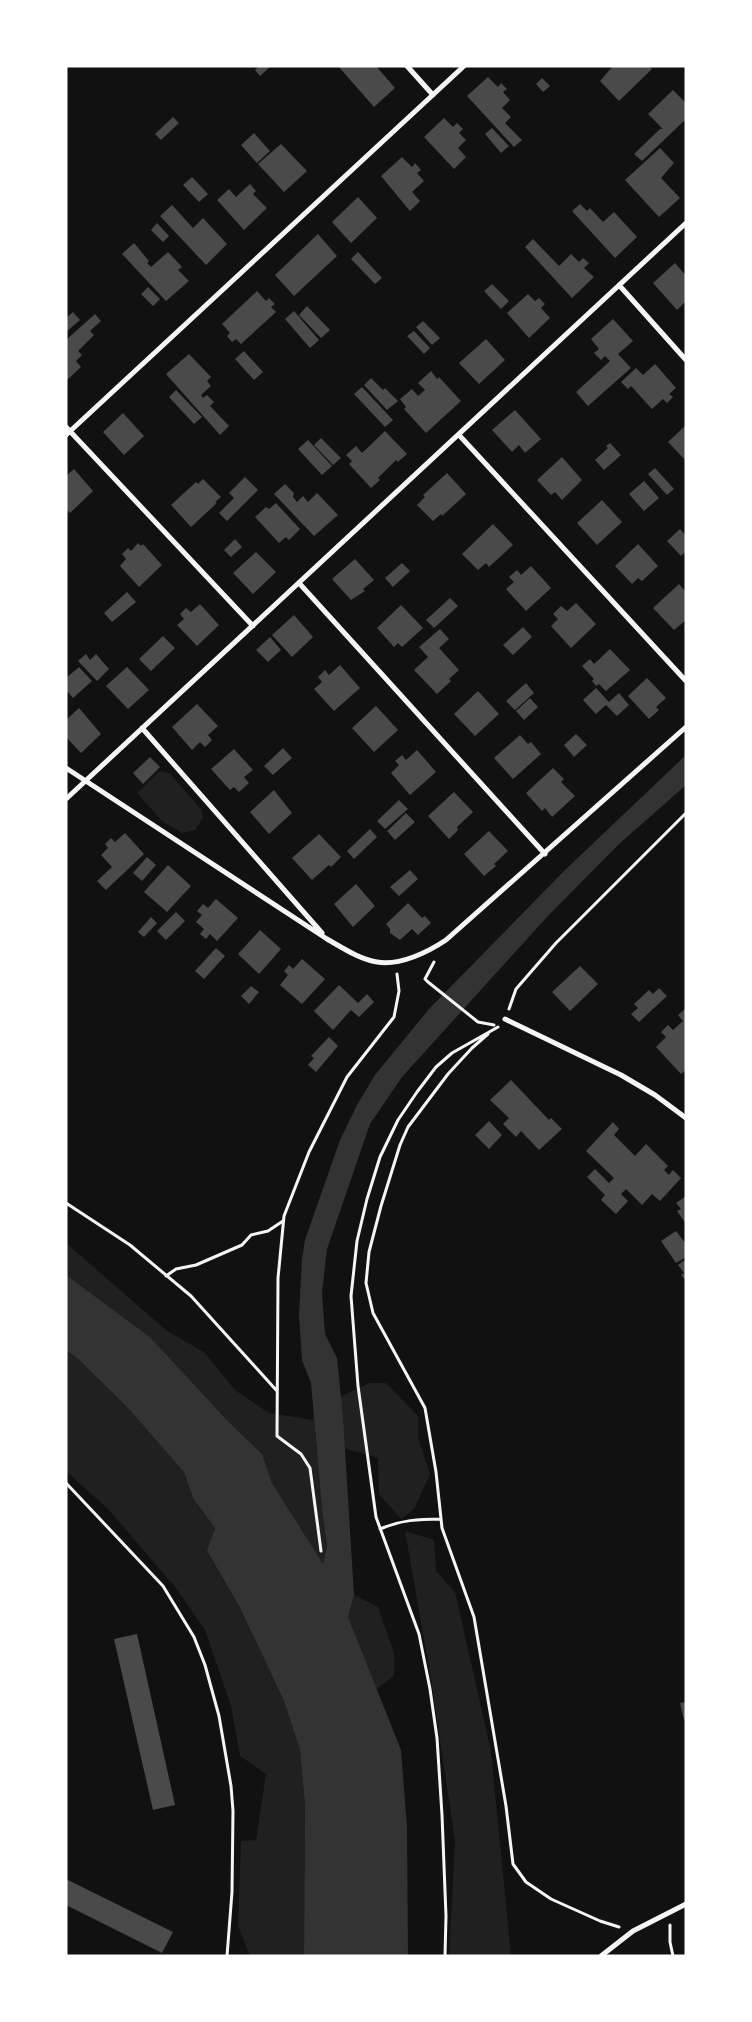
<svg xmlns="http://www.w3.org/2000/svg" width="752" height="2022" font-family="'Sofia Sans Condensed',sans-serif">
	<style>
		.green { fill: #202020 }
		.water { fill: #333 }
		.building { fill: #4a4a4a }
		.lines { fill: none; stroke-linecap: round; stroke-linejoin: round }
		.path { stroke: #f5f5f5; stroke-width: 3 }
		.minor { stroke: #f5f5f5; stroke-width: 5 }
	</style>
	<rect width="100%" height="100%" fill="#111"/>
	<path class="green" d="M160 771 169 773 201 809 203 818 195 830 182 833 162 821 137 793Z
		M66 1243 167 1331 204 1352 236 1391 269 1413 314 1420 322 1509 327 1547 323 1565 272 1483 262 1454 226 1419 150 1337 66 1275Z
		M66 1350 77 1358 127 1407 184 1472 193 1498 215 1528 207 1552 240 1608 284 1701 300 1750 305 1806 304 1956H250L238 1926 241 1841 256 1840 266 1774 240 1756 231 1706 205 1630 176 1588 108 1509 66 1471Z
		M370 1383H386L418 1416V1437L430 1474 414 1509 401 1519 379 1494 378 1458 344 1448 340 1397Z
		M405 1531 434 1540 436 1571 455 1592 491 1751 511 1956H449L455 1841 431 1679Z
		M354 1595 378 1607 394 1653V1676L376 1689 348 1617Z"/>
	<path class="water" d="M686 755V785L618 845 546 918 402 1077 370 1124 327 1249 322 1293 325 1334 337 1358 343 1417 354 1595 348 1617 401 1750 407 1828 408 1956H304L305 1806 300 1750 284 1701 240 1608 207 1551 215 1528 193 1498 184 1472 127 1407 77 1358 66 1350V1275L150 1337 226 1419 262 1454 272 1483 323 1564 327 1547 322 1509 311 1383 302 1360 299 1315 302 1259 305 1240 340 1140 357 1105 375 1075 429 1009 564 871Z"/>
	<path class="building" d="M259 66H271L260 76 255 70Z
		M338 66H376L395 88 374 107Z
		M613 66H649L652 69 619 101 600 81Z
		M488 77 498 87 501 83 507 89 503 92 510 100 502 108 511 117 505 123 522 140 514 147 467 96Z
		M542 78 550 86 543 92 536 84Z
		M673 90 686 103V119L642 161 634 154 660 129H663L648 114Z
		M173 117 179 123 161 140 155 134Z
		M444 118 453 127 457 123 463 129 459 133 466 140 458 148 466 157 454 169 424 137Z
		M492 128 509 146 501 153 485 134Z
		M254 133 270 151 257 163 241 145Z
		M281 144 307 171 284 192 258 164Z
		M660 148 674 163 661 178 680 198 659 217 625 180Z
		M402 157 412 167 415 163 421 170 417 173 424 181 412 192 420 201 410 211 381 176Z
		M192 177 208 194 199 202 183 185Z
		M250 184 256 191 253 194 267 208 244 230 217 200 229 189 236 197Z
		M358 197 377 218 351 243 332 222Z
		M580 204 587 211 590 208 603 222 614 212 637 237 615 258 572 211Z
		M172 205 193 228 203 218 227 244 206 265 160 216Z
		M157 223 169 236 163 242 151 230Z
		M318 234 337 256 294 296 275 275Z
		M533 239 559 266 571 254 579 262 583 258 589 263 584 268 594 277 572 298 525 247Z
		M134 243 149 261 147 263 151 267 168 252 182 267 178 270 189 281 166 301 122 254Z
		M358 252 382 278 375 284 351 259Z
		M675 263 686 276V301L677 310 653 283Z
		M492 284 509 301 501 309 484 291Z
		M148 287 160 299 153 306 141 294Z
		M257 291 266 301 269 298 275 304 271 307 276 312 241 344 236 339 232 342 227 336 230 333 222 324Z
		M528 294 535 301 539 298 545 304 541 308 550 318 529 338 507 313Z
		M307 306 330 330 321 338 299 315Z
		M294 311 319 340 310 348 285 319Z
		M73 312 80 320 66 332V318Z
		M95 314 101 321 90 331 94 335 78 351 82 355 76 361 81 367 66 381V340Z
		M613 319 633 341 618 354 631 368 588 406 576 392 610 361 605 356 601 360 594 353 599 349 591 339Z
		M423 321 440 338 432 345 416 327Z
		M414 331 430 348 424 354 407 336Z
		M486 339 505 360 479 384 459 363Z
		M244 351 263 372 254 380 235 359Z
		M189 354 211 377 207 381 211 386 201 395 203 398 207 395 214 402 210 406 229 426 220 435 166 374Z
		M655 364 676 388 669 394 673 397 667 403 663 399 652 409 631 386 628 389 621 382 636 368 643 375Z
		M431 371 437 379 439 377 461 401 426 433 404 409 406 407 400 399 412 389 418 396 425 390 418 383Z
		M371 378 383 390 385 388 398 401 387 410 364 385Z
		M362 387 393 420 385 427 354 394Z
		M176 390 202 417 194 424 169 397Z
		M515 410 541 439 525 453 519 445 512 452 492 430Z
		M123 413 144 436 124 455 103 432Z
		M686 425V461L668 442Z
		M385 431 407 454 398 462 396 460 378 478 380 480 371 488 349 464 352 461 346 455 356 446 362 453Z
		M321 438 341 458 333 465 314 445Z
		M308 440 332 466 322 475 298 449Z
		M610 443 621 455 604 470 595 460 608 448 606 446Z
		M562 457 582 480 562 500 555 492 551 495 537 480Z
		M655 468 674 489 667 495 648 474Z
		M74 469 93 491 70 513 66 509V476Z
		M447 473 466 494 442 516 441 514 433 521 417 505 425 497 423 495Z
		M245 477 258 490 227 521 219 513 234 498 229 493Z
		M203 479 221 497 215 502 217 503 191 527 171 505 196 482 198 484Z
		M644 481 659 498 644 511 629 494Z
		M285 484 294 493 293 497 297 502 303 496 308 502 317 493 338 515 314 536 274 494Z
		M602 500 622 522 597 545 577 523Z
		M276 503 300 529 289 540 286 537 279 543 255 517 266 507 269 509Z
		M493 524 513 545 489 567 486 563 478 570 462 554Z
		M680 529 686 536V551L681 556 667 541Z
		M235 539 242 547 231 557 224 550Z
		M138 543 141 546 143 544 162 565 139 587 120 566 126 559 122 554 128 548 131 551Z
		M638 544 658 566 642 581 638 578 632 584 615 566Z
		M256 552 276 572 253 594 233 573Z
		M355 559 374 580 363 589 365 591 351 600 332 579Z
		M402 563 410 571 393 587 385 578Z
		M531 566 551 588 526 611 506 589 514 582 509 577 517 570 521 575Z
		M679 584 686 592V620L674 630 653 608Z
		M127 592 136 602 112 622 104 613Z
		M450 598 458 606 434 628 426 620Z
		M576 603 596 624 571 648 551 626 558 619 553 614 561 606 567 611Z
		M200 604 219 625 197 646 177 625 184 619 180 614 186 608 191 612Z
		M401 605 423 628 402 647 398 643 394 647 377 628Z
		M294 615 313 637 292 657 272 635Z
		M523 627 532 637 513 655 503 645Z
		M440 629 449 639 439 648 459 670 449 679 451 681 437 694 414 670 428 657 419 647Z
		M163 636 175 648 151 671 139 659Z
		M270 637 281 650 268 662 256 650Z
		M610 649 630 670 606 691 599 684 596 686 592 681 594 679 582 666 590 659 594 664Z
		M86 654 90 660 96 654 109 669 97 681 78 661Z
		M340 665 360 688 334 711 314 689 322 682 318 677 325 670 329 675Z
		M79 667 92 681 73 698 66 690V678Z
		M127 667 149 690 128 709 106 686Z
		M647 678 666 698 656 707 659 710 649 719 628 696Z
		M526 683 534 693 515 710 506 701Z
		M596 688 609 702 619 693 629 705 617 716 606 705 596 714 583 700Z
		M478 691 499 714 475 736 454 714Z
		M530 698 538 707 524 720 516 711Z
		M197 704 218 726 208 735 212 740 205 747 200 742 192 750 172 727Z
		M376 706 398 730 374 752 352 728Z
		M79 708 101 734 81 753 66 737V720Z
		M576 734 587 745 574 757 564 745Z
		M520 735 528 744 531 742 541 754 513 779 494 758Z
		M283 748 292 758 273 775 264 766Z
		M234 749 253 770 244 777 249 783 239 792 234 787 230 790 211 769Z
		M417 750 436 772 410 795 391 773 399 765 395 761 402 755 406 760Z
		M150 757 160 767 143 784 133 773Z
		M553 768 564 779 561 782 575 796 552 817 545 808 542 811 526 793Z
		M274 790 292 813 269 834 250 812Z
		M454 792 473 812 457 827 458 830 449 839 428 816Z
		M399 800 408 809 385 829 377 821Z
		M406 813 415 822 395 840 387 831Z
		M370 829 377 837 354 859 347 851Z
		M489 831 508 851 494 864 496 866 484 876 464 854Z
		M125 833 144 854 106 890 97 881 112 867 101 855 108 848 105 844 111 838 115 842Z
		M319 834 341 857 331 867 329 865 312 880 292 858Z
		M147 857 156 865 142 881 133 873Z
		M168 865 191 886 167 912 144 892Z
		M410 870 418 879 399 896 390 887Z
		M356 884 375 906 353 927 334 904Z
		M216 899 238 918 217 941 210 934 206 939 200 934 204 929 196 922 202 915 197 911 203 904 208 908Z
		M408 903 422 918 425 916 431 923 418 935 412 929 400 940 390 933V929L386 924Z
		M176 912 185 921 166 940 157 931Z
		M151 917 157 923 144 937 138 932Z
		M260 930 281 949 259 974 238 954Z
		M216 948 225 956 204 979 195 971Z
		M302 959 325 979 302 1004 280 985 288 975 284 971 289 965 293 969Z
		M580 966 598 984 570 1011 552 992Z
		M339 985 358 1003 367 994 374 1002 359 1017 351 1010 333 1030 314 1011Z
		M251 986 259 992 249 1004 241 996Z
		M659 988 667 996 639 1022 631 1014 638 1008 634 1004 649 990 653 994Z
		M686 1008V1070L681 1074 656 1047 666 1037 661 1032 668 1025 673 1030 683 1021 678 1015Z
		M329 1037 338 1046 316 1072 308 1065 314 1058 311 1056Z
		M511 1080 549 1120 551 1118 562 1129 539 1150 521 1131 516 1137 503 1124 509 1118 490 1100Z
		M489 1121 502 1135 489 1149 475 1135Z
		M613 1122 619 1129 614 1135 635 1156 646 1144 668 1166 664 1170 669 1175 673 1170 681 1178 660 1201 652 1194 642 1205 626 1189 621 1194 628 1201 616 1214 601 1200 605 1195 587 1177 595 1169 609 1183 614 1178 586 1151Z
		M686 1196V1224L677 1211 681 1209 676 1203Z
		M676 1231 686 1244V1257L676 1263 661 1241Z
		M686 1259V1281L681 1275 684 1273 678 1265Z
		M137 1634 175 1805 153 1810 114 1639Z
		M686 1702V1719L684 1720 680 1703Z
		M66 1879 173 1932 162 1953 66 1905Z"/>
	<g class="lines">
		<path class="path" d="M434 962 425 979 428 982 478 1022 494 1025
			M509 1009 516 989 556 943 686 813
			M488 1034 472 1048 448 1074 408 1127 400 1145 381 1206 369 1252 366 1283 373 1313 425 1408 436 1472 442 1528 474 1617 506 1806 513 1864 526 1882 551 1899 600 1921 619 1927
			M66 1203 130 1245 191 1296 277 1391
			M166 1276 176 1269 196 1265 242 1245 251 1235 268 1231 283 1221
			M66 1483 163 1586 194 1637 205 1665 219 1716 231 1786 233 1811 232 1892 227 1956
			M380 1529C401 1520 419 1519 441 1519
			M321 1551 310 1468 301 1454 277 1436 278 1278 284 1216 309 1152 347 1077 394 1017 399 991 397 974
			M670 1925V1942L673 1956
			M445 1956 446 1916 442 1815 437 1738 430 1689 419 1634 376 1517 358 1386 351 1296 357 1241 367 1199 380 1157 398 1120 417 1092 436 1067 452 1053 498 1027"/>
		<path class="minor" d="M407 66 433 95
			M619 285 686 360
			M66 427 253 626
			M66 435 464 66
			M459 435 686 681
			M299 583 545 854
			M142 728 322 933
			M66 768 327 939C343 948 359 959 377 962 400 966 428 952 446 940L686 727
			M66 799 686 223
			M505 1019 621 1075 655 1095 686 1118
			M601 1956 633 1931 686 1904"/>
	</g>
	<rect width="752" height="2022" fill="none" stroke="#ffffff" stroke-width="135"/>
</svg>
